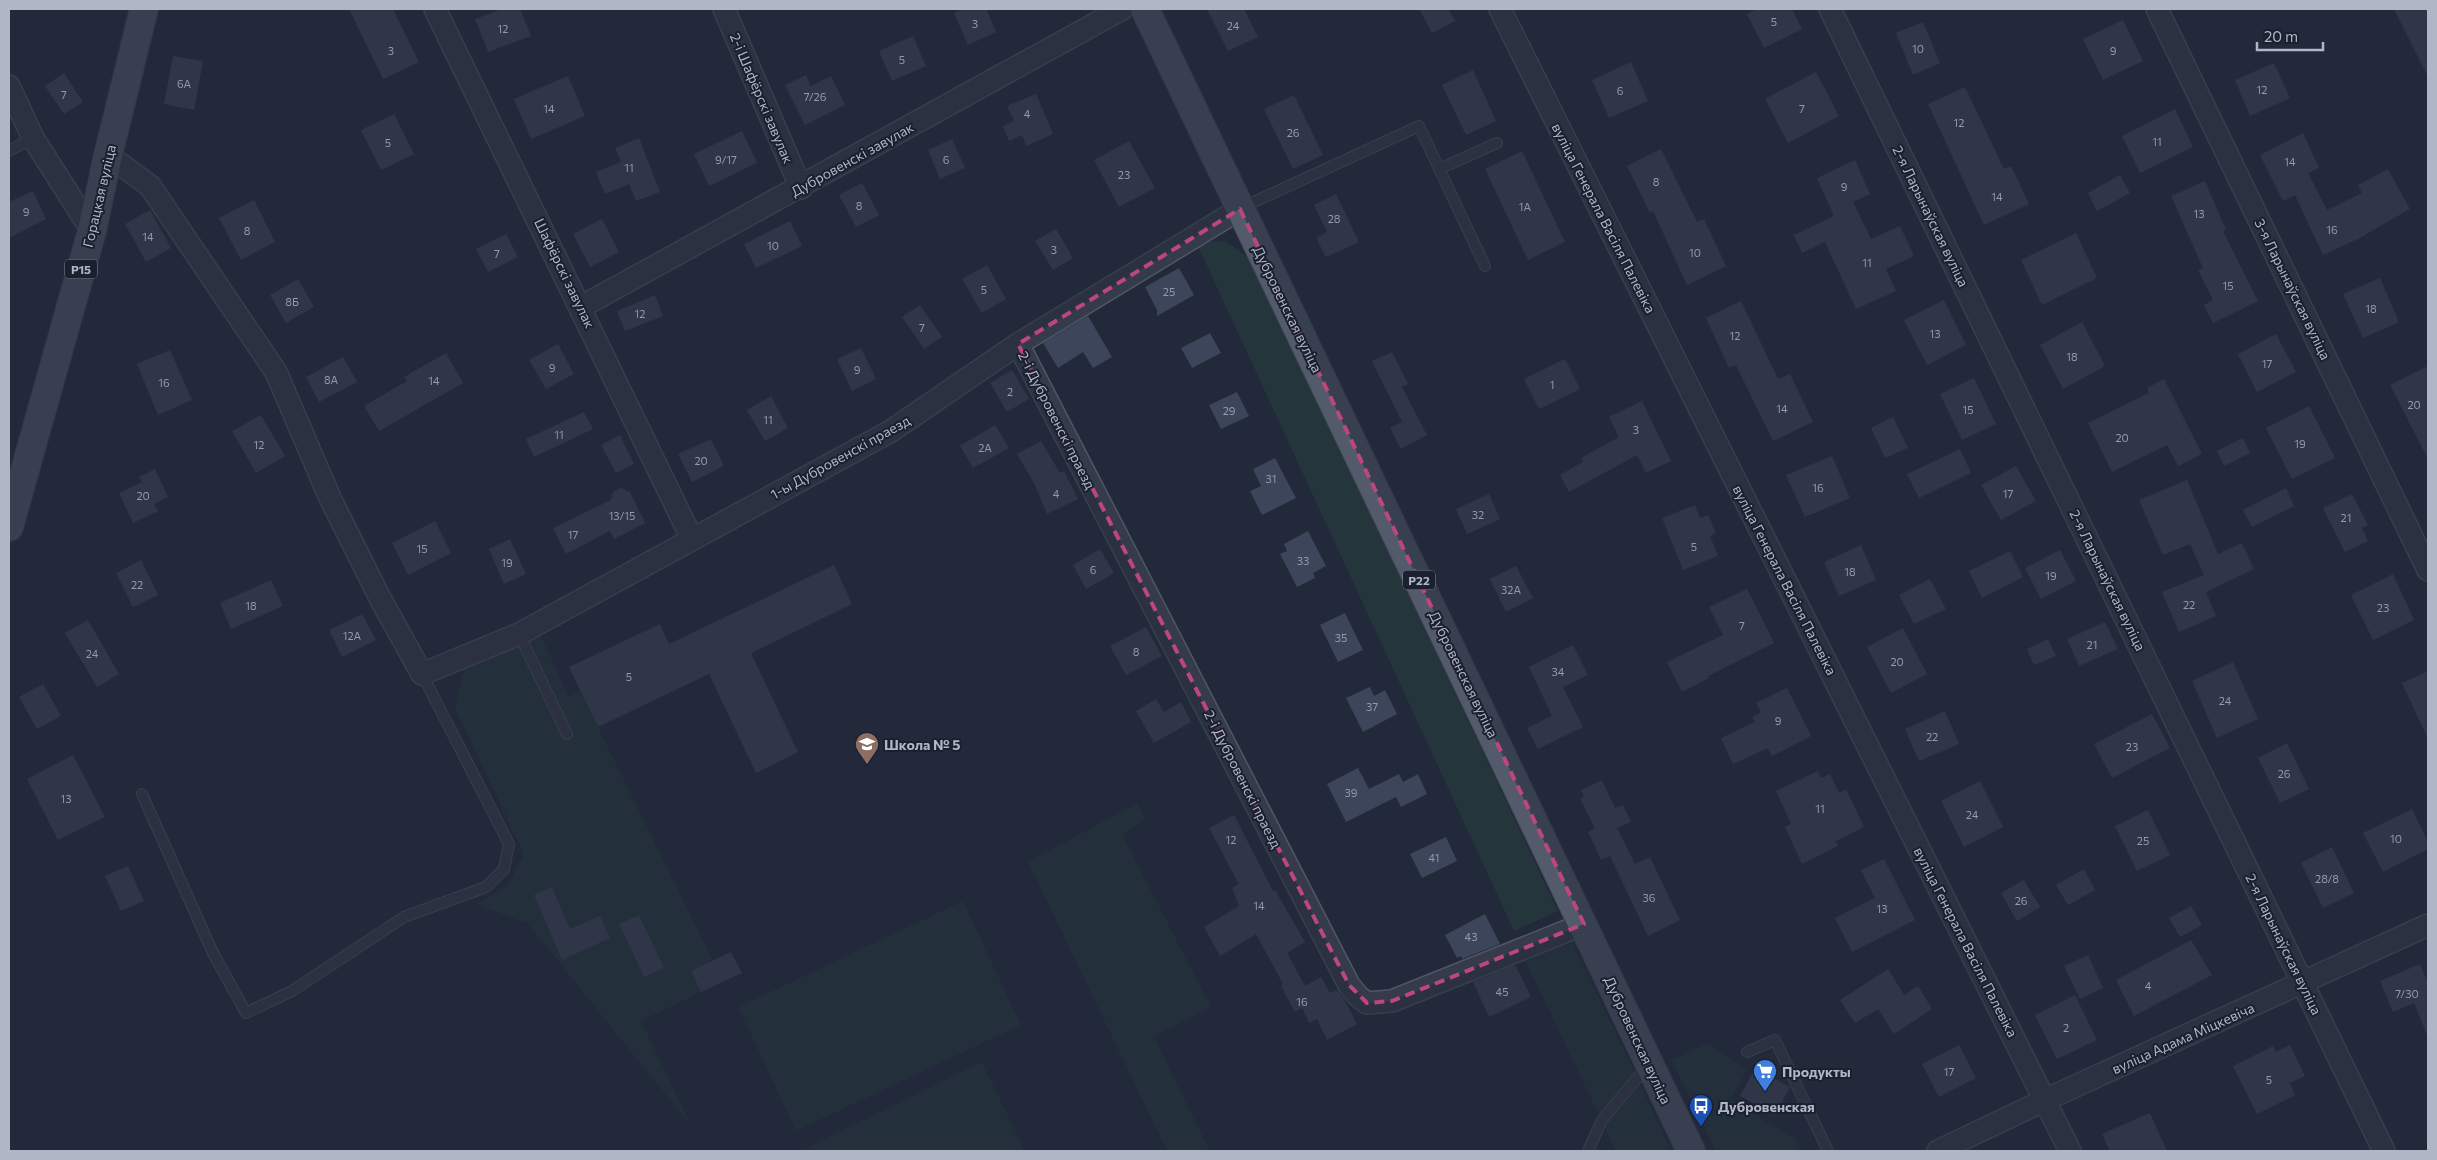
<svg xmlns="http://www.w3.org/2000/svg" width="2437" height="1160" font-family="Commissioner,sans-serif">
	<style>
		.green { fill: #24353b }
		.building { fill: #3d455a }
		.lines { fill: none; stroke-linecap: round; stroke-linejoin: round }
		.lane-casing { stroke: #505665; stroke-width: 12 }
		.street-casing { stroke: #505665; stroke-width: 24 }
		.primary-casing { stroke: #3f4453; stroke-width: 30 }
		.lane { stroke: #353b4a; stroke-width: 10 }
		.street { stroke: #353b4a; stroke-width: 21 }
		.primary { stroke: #535a6b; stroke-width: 28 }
		.marked { fill: none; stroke: #bd477b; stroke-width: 4; stroke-dasharray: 10 6; stroke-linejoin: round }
		.labels { text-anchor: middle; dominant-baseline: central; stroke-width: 4; stroke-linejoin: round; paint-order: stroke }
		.number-label { font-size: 11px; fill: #939aab }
		.shield { fill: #1b202f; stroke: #838999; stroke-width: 1 }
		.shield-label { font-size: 12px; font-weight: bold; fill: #b0b6c6 }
		.street-label { font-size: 14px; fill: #b0b6c6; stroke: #1b202f }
		.poi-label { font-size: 14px; font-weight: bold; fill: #b0b6c6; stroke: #1b202f; text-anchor: start }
	</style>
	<rect width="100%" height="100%" fill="#22293a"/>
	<path class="green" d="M1226 241 1251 260 1558 911 1514 931 1196 242Z
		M540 633 568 696 580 691 713 960 691 971 701 992 641 1021 692 1127 527 923 476 904 507 887 524 854 455 708 464 669Z
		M1137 803 1146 820 1122 834 1211 1007 1154 1037 1210 1151H1167L1028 862Z
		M963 901 1021 1025 796 1131 738 1007Z
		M1573 943 1672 1151H1616L1524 958Z
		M1707 1043 1747 1070 1730 1100 1796 1139 1801 1151H1716L1671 1060Z
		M982 1062 1025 1151H800Z"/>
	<path class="building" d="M349 9H393L419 62 383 79Z
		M502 9H520L531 36 488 52 475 19Z
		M964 9H986L996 32 968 45 954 13Z
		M1207 9H1244L1258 37 1228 51Z
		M1419 9H1448L1455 21 1432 33Z
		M1757 9H1792L1802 29 1764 48 1747 14Z
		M2394 9H2428V77Z
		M2123 20 2143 61 2103 80 2083 39Z
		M1923 22 1940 63 1913 75 1896 33Z
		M913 36 926 66 892 81 879 51Z
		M173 56 203 61 194 110 164 104Z
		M1631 62 1648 101 1609 118 1592 80Z
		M2274 63 2290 98 2250 116 2235 80Z
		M1473 70 1496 121 1466 135 1442 85Z
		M1816 72 1839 116 1788 143 1765 99Z
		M64 73 83 102 64 114 45 86Z
		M806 75 811 86 831 76 845 105 805 125 785 85Z
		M568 76 585 116 531 139 514 99Z
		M1965 87 2004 169 2011 166 2029 204 1984 225 1928 104Z
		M1036 94 1053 134 1026 146 1022 135 1009 141 1003 126 1014 121 1007 106Z
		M1294 95 1323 155 1293 169 1264 109Z
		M2175 109 2193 147 2140 173 2122 136Z
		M394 114 414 154 381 170 361 130Z
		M742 131 757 163 709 186 694 154Z
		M2303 133 2319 168 2308 173 2327 210 2362 193 2358 185 2388 169 2410 209 2358 239 2323 255 2295 195 2283 201 2260 155Z
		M639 138 660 192 636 201 629 184 605 194 596 172 621 162 615 148Z
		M952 139 965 168 940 179 928 150Z
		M1129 141 1155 188 1119 207 1094 160Z
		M1661 149 1697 222 1704 219 1726 266 1687 285 1653 211 1650 213 1627 166Z
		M1522 151 1565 242 1528 260 1485 169Z
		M1855 160 1870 194 1853 202 1871 239 1900 226 1914 256 1886 269 1896 291 1856 309 1825 242 1802 253 1794 235 1834 216 1817 178Z
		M2120 175 2130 193 2097 211 2088 193Z
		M2205 181 2226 230 2223 231 2258 301 2213 323 2204 305 2213 300 2198 270 2203 268 2171 196Z
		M862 183 879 215 856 227 839 195Z
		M33 191 46 219 9 238V202Z
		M1336 194 1359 242 1326 257 1316 238 1327 232 1314 205Z
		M254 200 275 242 241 260 219 218Z
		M150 210 171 248 146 262 125 224Z
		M602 219 619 252 590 267 573 234Z
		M790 221 802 246 756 268 744 244Z
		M1056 229 1073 258 1053 270 1035 241Z
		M2076 233 2097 278 2042 305 2021 260Z
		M506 234 518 257 488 272 476 249Z
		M987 265 1006 299 982 313 962 279Z
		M1179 268 1194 295 1157 316V310L1145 287Z
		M2380 278 2399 322 2363 338 2343 294Z
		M298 279 314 307 286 323 270 295Z
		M655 295 663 316 625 331 617 311Z
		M1944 300 1966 345 1927 365 1904 320Z
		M1741 301 1778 379 1790 374 1813 422 1773 441 1736 365 1729 368 1706 318Z
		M920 305 942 337 924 349 902 317Z
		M1088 316 1112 357 1093 368 1083 352 1058 368 1043 343Z
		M2082 322 2105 366 2063 389 2040 345Z
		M1210 333 1221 353 1192 368 1181 348Z
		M2276 334 2296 372 2257 392 2238 354Z
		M558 344 574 374 546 389 529 360Z
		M861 348 876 379 852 391 837 359Z
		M170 350 192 400 158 415 137 364Z
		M1392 352 1408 384 1402 387 1427 435 1401 449 1390 428 1402 422 1372 361Z
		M446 353 463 383 379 431 364 406 407 381 404 377Z
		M343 357 357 382 319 402 306 377Z
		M1565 359 1580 389 1539 409 1524 379Z
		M2428 366V459L2390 385Z
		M1012 370 1029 399 1007 412 990 383Z
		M1974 378 1996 424 1962 440 1940 394Z
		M2164 379 2202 454 2178 466 2167 445 2112 472 2088 423 2149 393 2147 388Z
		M1237 392 1249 416 1221 429 1209 405Z
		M771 396 788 428 765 441 747 410Z
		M1642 401 1671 461 1646 473 1637 455 1569 492 1560 475 1583 462 1581 458 1619 437 1609 417Z
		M2309 406 2335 458 2292 479 2266 428Z
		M584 412 593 429 534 457 526 439Z
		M261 415 285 456 256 473 232 431Z
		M1893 417 1908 448 1885 458 1871 428Z
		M995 425 1009 448 973 468 960 446Z
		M620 435 634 464 616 473 601 445Z
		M2243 438 2250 453 2224 466 2217 451Z
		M711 439 724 466 692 482 678 454Z
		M1041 441 1060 473 1064 471 1078 499 1047 514 1035 485 1017 454Z
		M1960 449 1971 473 1919 498 1907 474Z
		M1832 456 1850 498 1805 517 1786 475Z
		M1275 458 1296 498 1262 515 1250 491 1261 486 1253 469Z
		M2016 466 2036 501 2001 520 1981 485Z
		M155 469 168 497 154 504 158 511 133 523 119 493 142 482 139 477Z
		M2187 480 2218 554 2242 543 2254 569 2206 592 2216 616 2179 632 2162 592 2204 575 2190 544 2163 555 2139 500Z
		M621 488 630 492 645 523 614 539 610 531 566 554 553 528 611 500 613 492Z
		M2286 488 2294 506 2252 527 2243 510Z
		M1489 494 1500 519 1467 534 1456 509Z
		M2352 494 2368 525 2362 528 2368 541 2345 552 2323 508Z
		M1695 505 1700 518 1708 515 1716 533 1710 536 1718 556 1683 570 1662 518Z
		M435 521 451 553 408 575 392 543Z
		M1308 531 1326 566 1313 573 1315 578 1297 587 1280 554 1287 551 1284 544Z
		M510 539 526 574 504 584 489 549Z
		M1861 545 1876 580 1839 596 1824 562Z
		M1100 549 1114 573 1086 589 1073 565Z
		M2060 550 2076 581 2041 599 2025 568Z
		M2010 551 2023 577 1982 598 1969 571Z
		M141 560 158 595 133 607 116 573Z
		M834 565 852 604 751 653 798 752 756 773 709 674 598 727 569 667 660 624 669 644Z
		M1516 566 1533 598 1506 612 1490 579Z
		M2393 574 2414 620 2373 640 2351 595Z
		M1930 579 1946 609 1914 624 1899 595Z
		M271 580 283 606 231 629 220 603Z
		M1747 589 1774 643 1708 676 1709 678 1682 692 1667 662 1723 635 1709 607Z
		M1345 613 1363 650 1338 662 1320 625Z
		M362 614 376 640 342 657 329 630Z
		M88 620 119 674 97 687 65 633Z
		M2105 622 2118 649 2079 666 2067 639Z
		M1146 627 1162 656 1126 675 1110 646Z
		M1903 628 1927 674 1891 693 1867 647Z
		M2048 639 2056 656 2034 665 2027 649Z
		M1573 645 1588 675 1563 687 1583 727 1538 749 1527 728 1552 716 1529 667Z
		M2233 662 2258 719 2217 738 2192 681Z
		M2428 671V739L2402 683Z
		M43 684 61 716 37 729 19 697Z
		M1370 687 1374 696 1385 690 1397 714 1363 732 1346 698Z
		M1787 688 1811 736 1772 756 1768 748 1733 764 1721 738 1755 722 1752 717 1761 712 1756 703Z
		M1156 699 1164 712 1181 702 1191 722 1154 743 1136 711Z
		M1945 711 1959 744 1919 761 1905 729Z
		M2152 714 2170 748 2112 778 2094 744Z
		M2287 743 2309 789 2280 803 2258 758Z
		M73 755 105 817 58 840 27 779Z
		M1358 768 1369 789 1399 774 1403 782 1418 774 1427 794 1401 807 1396 797 1346 822 1327 784Z
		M1818 771 1821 778 1830 774 1839 793 1846 789 1864 827 1836 841 1838 846 1802 864 1785 827 1791 824 1776 791Z
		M1602 780 1615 808 1623 805 1631 822 1617 828 1635 864 1650 857 1680 920 1648 936 1610 856 1601 860 1588 832 1595 828 1580 799 1584 797 1581 790Z
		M1980 781 2003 827 1964 847 1941 801Z
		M2412 809 2428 842V849L2383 872 2363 833Z
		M2148 810 2170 855 2137 871 2115 826Z
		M1234 815 1273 891 1275 890 1305 942 1287 953 1305 986 1321 977 1330 993 1337 990 1344 999 1357 1024 1327 1040 1317 1019 1309 1023 1302 1008 1295 1012 1281 986 1283 984 1256 934 1220 956 1204 927 1239 906 1232 888 1239 884 1209 828Z
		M1446 837 1457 861 1422 878 1410 854Z
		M2332 847 2354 893 2323 908 2301 863Z
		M1884 859 1915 920 1852 952 1835 918 1875 898 1861 870Z
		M128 866 144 901 121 911 105 876Z
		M2084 869 2095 890 2068 905 2056 885Z
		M2024 880 2040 907 2017 921 2001 893Z
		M552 887 570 929 600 916 610 938 562 960 534 895Z
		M2191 906 2202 925 2180 937 2169 918Z
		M1485 914 1500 944 1462 959 1461 956 1457 958 1445 935Z
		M639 915 664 968 644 977 619 924Z
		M2191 940 2212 975 2134 1016 2116 980Z
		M731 952 742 973 701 992 691 971Z
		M2088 955 2103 988 2080 999 2064 966Z
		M2420 964 2428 983V1038L2414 1003 2393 1012 2380 981Z
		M1515 965 1531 997 1489 1017 1473 982Z
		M1888 969 1904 995 1918 986 1932 1009 1894 1034 1878 1009 1855 1023 1840 1000Z
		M2075 995 2097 1040 2057 1059 2035 1015Z
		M1959 1045 1976 1078 1939 1097 1922 1064Z
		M2290 1045 2305 1076 2290 1083 2295 1095 2257 1114 2233 1066 2273 1046 2276 1052Z
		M1755 1068 1790 1087 1775 1115 1740 1096Z
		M2150 1113 2167 1151H2110L2102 1134Z"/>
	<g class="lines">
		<g class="lane-casing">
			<path id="lane" d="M9 151 33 138
				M1439 169 1497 143
				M1241 208 1419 126 1485 266
				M519 634 567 734
				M142 794 213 953 246 1013 292 991 404 917 486 887 504 869 509 844 422 674
				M1747 1052 1775 1040 1828 1151
				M1588 1151 1602 1120 1648 1065"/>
		</g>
		<g class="street-casing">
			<path id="street" d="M435 9 692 539
				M724 9 801 188
				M1500 9 2070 1151
				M1830 9 2384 1151
				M2157 9 2428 570
				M9 86 33 138 92 231
				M108 155 150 186 276 372 330 498 381 600 422 674 519 634 891 431 1018 344 1240 209
				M581 307 1122 9
				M1018 344 1349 985 1358 996 1367 1003 1392 1001 1584 924
				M1938 1151 2045 1100 2428 925"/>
		</g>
		<g class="primary-casing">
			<path id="primary" d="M1145 9 1691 1151
				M9 527 92 231 108 155 144 9"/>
		</g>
		<use href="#lane" class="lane"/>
		<use href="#street" class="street"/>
		<use href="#primary" class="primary"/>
	</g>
	<path d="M0 0H2437V1160H0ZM1240 209 1584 924 1392 1001 1367 1003 1349 985 1018 344Z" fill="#22293a" fill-opacity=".55" fill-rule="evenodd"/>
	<path class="marked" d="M1240 209 1584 924 1392 1001 1367 1003 1349 985 1018 344Z"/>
	<defs>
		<g id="school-pin" transform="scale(1.25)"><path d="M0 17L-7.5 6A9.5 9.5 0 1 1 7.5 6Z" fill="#8d6e63" stroke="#1b202f"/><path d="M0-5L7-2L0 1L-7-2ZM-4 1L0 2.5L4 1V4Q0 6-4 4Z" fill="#fff"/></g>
		<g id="supermarket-pin" transform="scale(1.25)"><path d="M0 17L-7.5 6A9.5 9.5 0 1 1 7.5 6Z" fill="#3f7fe0" stroke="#1b202f"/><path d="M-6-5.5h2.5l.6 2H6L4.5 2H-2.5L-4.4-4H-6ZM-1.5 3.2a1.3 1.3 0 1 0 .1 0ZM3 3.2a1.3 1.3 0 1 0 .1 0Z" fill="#fff"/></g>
		<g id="bus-pin" transform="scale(1.25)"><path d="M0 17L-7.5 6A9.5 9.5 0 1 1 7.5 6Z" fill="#1a4fb4" stroke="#1b202f"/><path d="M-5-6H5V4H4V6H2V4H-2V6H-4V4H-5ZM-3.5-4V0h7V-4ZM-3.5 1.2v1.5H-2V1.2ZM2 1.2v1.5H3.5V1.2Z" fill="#fff"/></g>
	</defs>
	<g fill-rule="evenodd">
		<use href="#school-pin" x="867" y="744"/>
		<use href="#supermarket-pin" x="1765" y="1071"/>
		<use href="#bus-pin" x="1701" y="1106"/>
	</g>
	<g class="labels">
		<g class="number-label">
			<text x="1774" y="21">5</text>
			<text x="975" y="23">3</text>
			<text x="1233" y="25">24</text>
			<text x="503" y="28">12</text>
			<text x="1918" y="48">10</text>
			<text x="391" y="50">3</text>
			<text x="2113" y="50">9</text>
			<text x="902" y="59">5</text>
			<text x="184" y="83">6А</text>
			<text x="2262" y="89">12</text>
			<text x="1620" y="90">6</text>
			<text x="64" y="94">7</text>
			<text x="815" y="96">7/26</text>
			<text x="549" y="108">14</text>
			<text x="1802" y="108">7</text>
			<text x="1027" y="113">4</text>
			<text x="1959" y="122">12</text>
			<text x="1293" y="132">26</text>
			<text x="2157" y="141">11</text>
			<text x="388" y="142">5</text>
			<text x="726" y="159">9/17</text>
			<text x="946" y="159">6</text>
			<text x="2290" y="161">14</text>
			<text x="629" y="167">11</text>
			<text x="1124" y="174">23</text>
			<text x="1656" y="181">8</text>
			<text x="1844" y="186">9</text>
			<text x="1997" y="196">14</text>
			<text x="859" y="205">8</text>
			<text x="1525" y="206">1А</text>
			<text x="26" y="211">9</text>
			<text x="2199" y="213">13</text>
			<text x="1334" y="218">28</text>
			<text x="2332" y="229">16</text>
			<text x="247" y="230">8</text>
			<text x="148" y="236">14</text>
			<text x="773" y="245">10</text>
			<text x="1054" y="249">3</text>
			<text x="1695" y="252">10</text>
			<text x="497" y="253">7</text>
			<text x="1867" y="262">11</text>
			<text x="2228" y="285">15</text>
			<text x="984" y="289">5</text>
			<text x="1169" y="291">25</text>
			<text x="292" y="301">8Б</text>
			<text x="2371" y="308">18</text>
			<text x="640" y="313">12</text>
			<text x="922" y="327">7</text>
			<text x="1935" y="333">13</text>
			<text x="1735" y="335">12</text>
			<text x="2072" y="356">18</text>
			<text x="2267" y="363">17</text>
			<text x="552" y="367">9</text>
			<text x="857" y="369">9</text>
			<text x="331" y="379">8А</text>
			<text x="434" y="380">14</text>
			<text x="164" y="382">16</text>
			<text x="1552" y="384">1</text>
			<text x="1010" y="391">2</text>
			<text x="2414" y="404">20</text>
			<text x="1782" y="408">14</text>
			<text x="1968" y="409">15</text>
			<text x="1229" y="410">29</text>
			<text x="768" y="419">11</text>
			<text x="1636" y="429">3</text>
			<text x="559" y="434">11</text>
			<text x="2122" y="437">20</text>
			<text x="2300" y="443">19</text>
			<text x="259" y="444">12</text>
			<text x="985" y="447">2А</text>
			<text x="701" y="460">20</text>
			<text x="1271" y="478">31</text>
			<text x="1818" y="487">16</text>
			<text x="1056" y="493">4</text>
			<text x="2008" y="493">17</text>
			<text x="143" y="495">20</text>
			<text x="1478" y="514">32</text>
			<text x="622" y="515">13/15</text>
			<text x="2346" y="517">21</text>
			<text x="573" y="534">17</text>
			<text x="1694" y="546">5</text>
			<text x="422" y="548">15</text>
			<text x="1303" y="560">33</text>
			<text x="507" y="562">19</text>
			<text x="1093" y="569">6</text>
			<text x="1850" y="571">18</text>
			<text x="2051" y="575">19</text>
			<text x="137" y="584">22</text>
			<text x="1511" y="589">32А</text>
			<text x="2189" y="604">22</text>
			<text x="251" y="605">18</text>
			<text x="2383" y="607">23</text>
			<text x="1742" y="625">7</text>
			<text x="352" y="635">12А</text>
			<text x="1341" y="637">35</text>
			<text x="2092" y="644">21</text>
			<text x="1136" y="651">8</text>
			<text x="92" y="653">24</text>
			<text x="1897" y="661">20</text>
			<text x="1558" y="671">34</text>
			<text x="629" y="676">5</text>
			<text x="2225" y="700">24</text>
			<text x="1372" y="706">37</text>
			<text x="1778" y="720">9</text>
			<text x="1932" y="736">22</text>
			<text x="2132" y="746">23</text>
			<text x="2284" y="773">26</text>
			<text x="1351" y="792">39</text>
			<text x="66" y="798">13</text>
			<text x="1820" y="808">11</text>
			<text x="1972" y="814">24</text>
			<text x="2396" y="838">10</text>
			<text x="1231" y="839">12</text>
			<text x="2143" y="840">25</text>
			<text x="1434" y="857">41</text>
			<text x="2327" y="878">28/8</text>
			<text x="1649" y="897">36</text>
			<text x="2021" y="900">26</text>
			<text x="1259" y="905">14</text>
			<text x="1882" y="908">13</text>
			<text x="1471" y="936">43</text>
			<text x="2148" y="985">4</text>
			<text x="1502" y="991">45</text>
			<text x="2407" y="993">7/30</text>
			<text x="1302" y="1001">16</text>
			<text x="2066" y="1027">2</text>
			<text x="1949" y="1071">17</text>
			<text x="2269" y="1079">5</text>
		</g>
		<g class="shield">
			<rect x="65" y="259.5" width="32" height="19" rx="4"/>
			<rect x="1403" y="570.5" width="32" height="19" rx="4"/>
		</g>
		<g class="shield-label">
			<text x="81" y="269">Р15</text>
			<text x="1419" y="580">Р22</text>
		</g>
		<g class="street-label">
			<text transform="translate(762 98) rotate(67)">2-і Шафёрскі завулак</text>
			<text transform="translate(852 159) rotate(-29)">Дубровенскі завулак</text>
			<text transform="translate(99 196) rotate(-77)">Горацкая вуліца</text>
			<text transform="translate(1931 216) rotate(64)">2-я Ларынаўская вуліца</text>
			<text transform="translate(1604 218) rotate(63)">вуліца Генерала Васіля Палевіка</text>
			<text transform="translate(565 273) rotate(64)">Шафёрскі завулак</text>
			<text transform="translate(2293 289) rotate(64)">3-я Ларынаўская вуліца</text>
			<text transform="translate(1288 309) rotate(64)">Дубровенская вуліца</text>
			<text transform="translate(1057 420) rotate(63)">2-і Дубровенскі праезд</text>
			<text transform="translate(840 457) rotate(-29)">1-ы Дубровенскі праезд</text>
			<text transform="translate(1785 580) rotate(63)">вуліца Генерала Васіля Палевіка</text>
			<text transform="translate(2108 580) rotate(64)">2-я Ларынаўская вуліца</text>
			<text transform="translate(1464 674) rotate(64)">Дубровенская вуліца</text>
			<text transform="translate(1243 779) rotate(63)">2-і Дубровенскі праезд</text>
			<text transform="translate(1966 942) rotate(63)">вуліца Генерала Васіля Палевіка</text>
			<text transform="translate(2284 944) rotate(64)">2-я Ларынаўская вуліца</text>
			<text transform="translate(2183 1038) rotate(-24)">вуліца Адама Міцкевіча</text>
			<text transform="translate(1638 1040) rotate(65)">Дубровенская вуліца</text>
		</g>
		<g class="poi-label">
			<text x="884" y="744">Школа № 5</text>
			<text x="1782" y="1071">Продукты</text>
			<text x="1718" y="1106">Дубровенская</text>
		</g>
	</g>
	<rect width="2437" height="1160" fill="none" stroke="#b0b6c6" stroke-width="20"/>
	<path d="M2257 42v8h66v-8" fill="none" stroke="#b0b6c6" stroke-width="2.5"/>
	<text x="2264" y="42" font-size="15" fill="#b0b6c6" stroke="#1b202f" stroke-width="4" paint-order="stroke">20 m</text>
</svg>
